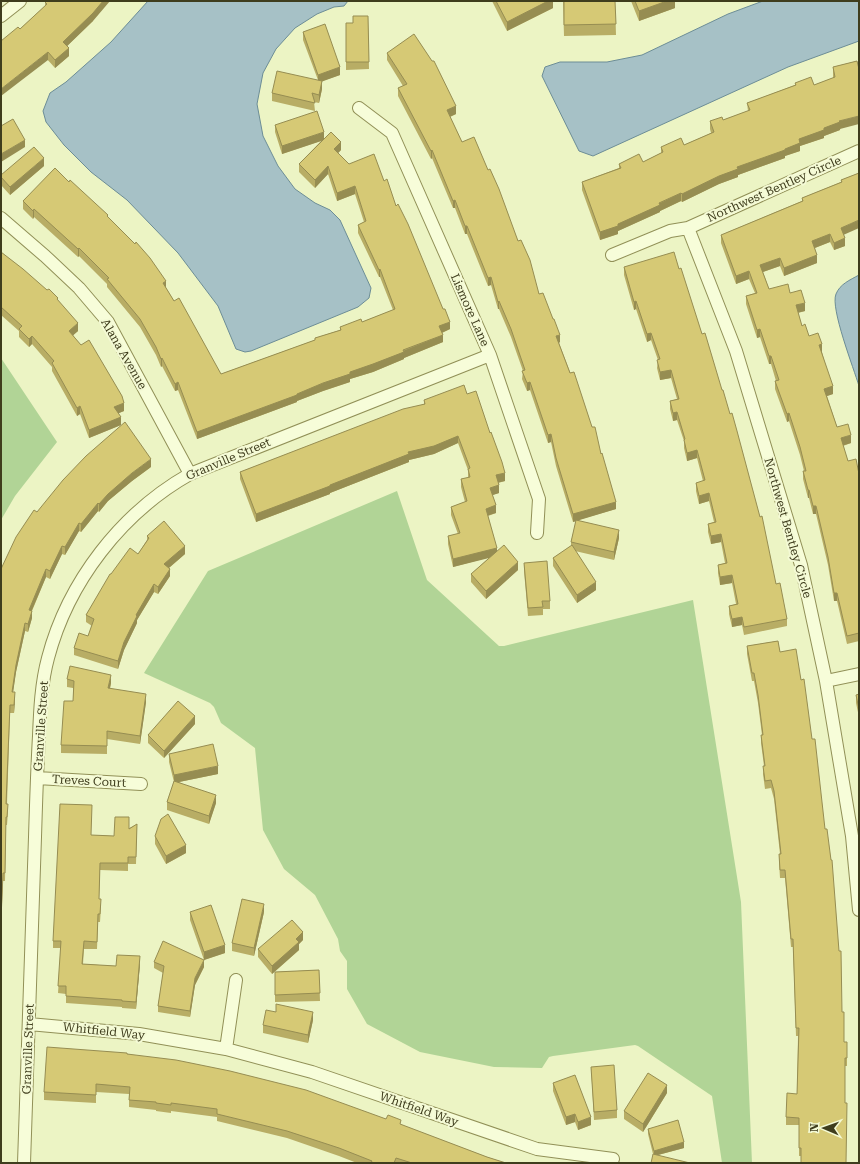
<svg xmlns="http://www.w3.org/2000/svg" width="860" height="1164" font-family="'Roboto Serif',serif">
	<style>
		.green { fill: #b1d496 }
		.water { fill: #a6c1c6; stroke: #6c8d96 }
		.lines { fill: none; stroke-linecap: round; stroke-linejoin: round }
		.minor-casing { stroke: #919057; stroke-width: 14 }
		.minor { stroke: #f7fdd9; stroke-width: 12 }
		.wall { fill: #b8ad65 }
		.shaded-wall { fill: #968d52 }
		.building { fill: #d6c975; stroke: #968d52 }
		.labels { text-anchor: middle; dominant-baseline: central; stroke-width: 4; stroke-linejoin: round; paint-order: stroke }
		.street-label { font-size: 12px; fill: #3f3d1d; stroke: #f4fad5 }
	</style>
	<rect width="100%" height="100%" fill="#ecf4c4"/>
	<path class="green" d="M1 358 57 442 15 496 1 520Z
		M397 491 427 580 499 646H504L693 600 741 902 752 1163H722L712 1096 638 1046 635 1045 553 1056 549 1057 542 1068 494 1067 420 1052 367 1024 347 989V961L340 951 338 939 315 895 284 869 263 830 255 748 221 723 214 707 210 703 144 673 208 571Z"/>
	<path class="water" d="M148 1H348L344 6 334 7 317 14 295 28 276 49 263 73 257 104 263 136 278 166 295 189 315 203 330 210 340 220 371 288 369 298 358 307 251 351 245 352 236 349 218 306 178 253 127 200 91 172 64 145 46 122 43 111 50 93 66 82 111 42Z
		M763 1H859V41L788 67 593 156 579 151 542 76 545 67 560 62H607L642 55 728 14Z
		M859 275V386C854 369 830 308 836 294 840 284 850 280 859 275Z"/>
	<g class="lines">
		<g class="minor-casing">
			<path id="minor" d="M1 16 20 1
				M359 108 392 133 490 355 539 499 537 533
				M859 151 688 228 736 351 801 565 826 681 852 836 859 910
				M1 218 45 256 79 288 108 322 190 474
				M612 255 670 231 688 228
				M826 681 859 674
				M37 778 141 784
				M29 1024 139 1034 226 1049 312 1072 537 1149 613 1159
				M226 1049 236 980
				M24 1163C28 1054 31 946 35 837 36 804 37 770 39 736 40 711 41 684 48 658 68 582 121 513 190 474L490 355"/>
		</g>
		<use href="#minor" class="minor"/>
	</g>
	<path class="wall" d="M492 1H553V8L507 31Z
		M563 1H615L616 35 564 36Z
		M631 1H675V8L639 21Z
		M45 2 93 21 67 46 69 56 55 68 20 29 45 6Z
		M368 16 369 69 346 70V23H353Z
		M303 32 340 75 322 81V89L319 103 314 102 315 111 272 101V93L318 80 303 40Z
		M387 53 456 114 450 117 462 142 488 170 518 241 539 294 560 342 559 343 601 454 616 509 578 520 619 538 614 560 575 551 596 590 577 603 553 566V558L571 546V542L576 521 573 522 556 466 551 442 548 443 530 390 527 391 522 379 523 371 511 337 499 309H498L491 285 488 286 467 234H465L455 208H453L432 158 431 159 398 96V88L403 86 387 60Z
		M857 61 840 130 824 136V138L800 146V151L785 156V158L738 175V177L719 184 682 202 681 201 660 211V212L618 231V234L600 240 582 190V182L619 168V164L643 162 661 153V147L684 145 711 133 710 129V121L723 120 748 111 747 103 795 85V83L814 85 833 78V67Z
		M275 125 324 138 341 150 338 153 349 164 384 181 396 206 450 329 442 333 443 342 404 358V359L373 372 350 379V382L323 391 297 401V402L197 439 178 390 175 391 162 366 161 367 156 355 140 327 107 287V284L79 256 78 257 34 217 33 219 23 209V201L69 182 108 217 166 288 174 301 221 374 315 340V338L340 330V327L362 322 393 310 380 277H379L358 233V225L364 222 355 194 337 201 328 174 315 188 299 172V164L321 141 282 154 275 132Z
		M44 166 10 195 1 185V175Z
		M859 173 843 235 845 246 834 250 830 242 815 248 817 263 784 276 780 266 763 272 769 289 790 293 805 311 798 313 802 326 809 336 822 352 833 394 827 396 837 427 851 443 843 446 848 461 859 474V641L847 644 837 601H834L828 565 816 514H813L809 498H808L803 479V471H804L800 455 789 421 787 422 775 389V381H776L771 364H769L760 337 757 338 746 304V296L755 293 749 279 736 284 721 243V235L802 201V198L841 182V180Z
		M1 252 58 301 78 331 73 335 124 411 119 413 121 425 89 438 80 414 77 416 52 371V367L32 344 29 347 19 337V331L1 315Z
		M624 267 776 584 787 619V626L744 635 742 625 732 627 729 614V606L736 604 732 583 720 585 718 573V565L725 563 721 542 711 544 708 532V524L714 522 709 501 699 504 696 491V483L703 481 697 458 687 461 684 448V441L677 420 673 421 670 409V401L677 399 671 378 660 380 657 368 658 360 651 340 647 342 636 309 634 310 624 275Z
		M467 394 505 481 498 483 499 493 492 495 496 513 488 516 497 552 518 570 486 599 471 582V574L490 557 453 567 448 544V536L458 534 451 515V507L465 502 461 487V479L468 478V470L458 443 434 454 409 460V462L330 493V494L256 522 240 479V472L424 404V400Z
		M151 467 132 481 108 501 99 512 98 511 81 532 79 531 65 555 62 554 50 579 46 577 32 611V618L28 632 25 631 16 672 13 692 15 700 14 713H10L7 804 8 812 7 825H6L5 881H3L1 927V569L37 512Z
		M147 536 185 554 169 568 170 576 158 594 154 592 137 620V623L124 650 118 669 74 655V648L88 636 92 626 86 622V615L111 574 138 554 147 540Z
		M524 563 550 601V609H543V615L528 616 524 571Z
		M778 641 842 1012 844 1042H847V1066H845L801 1156H799V1125H786V1117L797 1094 798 1036H796L793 947H791L785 878H780L779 862V854H780L774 799 771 788 765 789 763 774 764 766 761 743V735H762L758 703 754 681H752L747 654V646Z
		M67 679 111 683 110 689 146 702 140 744 107 739V754L61 753V745L73 701V688L67 687Z
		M859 694V717L856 703V695Z
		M195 724 164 758 148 743V735Z
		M169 754 218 774 179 782 216 803 209 824 167 810V802L174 782 169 762Z
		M137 824 136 864H128V871L100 870 99 899 101 907 100 922H98L97 949H84L83 964 116 966 140 964 136 1009 122 1008V1007L66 1003V994L58 993 61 948H53V941L91 835 114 836Z
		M155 836 186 853 166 864 155 844Z
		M190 912 225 953 204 960 190 920Z
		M264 912 254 956 232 951V943Z
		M303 940 299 944V950L272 974 258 957V949Z
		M154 962 204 967 195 985 190 1017 158 1012V1006L163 973 154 968Z
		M319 970 320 1001 275 1002V972Z
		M313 1020 308 1043 263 1033V1025Z
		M127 1054 401 1125 487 1157 506 1163H357L339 1156 287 1138 217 1121V1117L171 1111V1113L156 1111V1110L129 1107V1094L96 1092V1103L44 1100V1092Z
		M591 1067 617 1110V1118L594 1120Z
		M553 1083 591 1125 578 1130 575 1122 566 1125 553 1091Z
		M667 1093 643 1132 624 1119V1111Z
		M648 1129 684 1148 658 1155 653 1154 648 1134Z"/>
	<path class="shaded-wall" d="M103 1H110L93 21 63 50V42Z
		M548 1H553V8L507 31V22Z
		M667 1H675V8L639 21V11Z
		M69 48V56L55 68V60Z
		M48 52V60L1 96V89Z
		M340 67V75L318 83V75Z
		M322 81V89L319 103V95Z
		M456 106V114L447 118V110Z
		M859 116V124L840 129V130L824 136V138L800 146V151L785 156V158L738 175V177L719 184 682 202V194L737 167 785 149 799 139 839 121Z
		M324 132V140L282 154V146Z
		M25 140V147L1 162V154Z
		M341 142V150L334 157V149Z
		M432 150V158L431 159V151Z
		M44 158V166L10 195V187Z
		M328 166V174L315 188V180Z
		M355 186V194L337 201V193Z
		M681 193V201L660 211V212L618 231V234L600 240V232Z
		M455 200V208H453V201Z
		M34 209V217L33 219V211Z
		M859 220V228L841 236V228Z
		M465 226H467V234H465Z
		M830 234V242L812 249V241Z
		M845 238V246L834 250V243Z
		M79 248V256L78 257V249Z
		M817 255V263L784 276V268Z
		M780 258V266L760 273V265Z
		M380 269V277H379V270Z
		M749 271V279L736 284V276Z
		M491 277V285L488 286V278Z
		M166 281V288L163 291V283Z
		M499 301V309H498V302Z
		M636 301V309L634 310V302Z
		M805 303V311L796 313V305Z
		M450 322V329L439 334V326Z
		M78 323V331L69 339V331Z
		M760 329V337L757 338V330Z
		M651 333V340L647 342V334Z
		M443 335V342L404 358V359L373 372 350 379V382L323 391 297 401V402L197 439V432L297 394 350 372Z
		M560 335V342L556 344V336Z
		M32 336V344L29 347V339Z
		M822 344V352L819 353V345Z
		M769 356H771V364H769Z
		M162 358V366L161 367V359Z
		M671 370V378L660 380V372Z
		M178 382V390L175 391V384Z
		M530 382V390L527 391V383Z
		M833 386V394L824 397V389Z
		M124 403V411L114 415V407Z
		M80 406V414L77 416V408Z
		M677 412V420L673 421V413Z
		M789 413V421L787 422V414Z
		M121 417V425L89 438V430Z
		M551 434V442L548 443V435Z
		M851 435V443L841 446V438Z
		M458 436V443L434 454 409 460V462L330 493V494L256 522V514L330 485 408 452Z
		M697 450V458L687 461V453Z
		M151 459V467L132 481 108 501 99 512V504L108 494 132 473Z
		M505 473V481L496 483V475Z
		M499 485V493L490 496V488Z
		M808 490H809V498H808Z
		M709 493V501L699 504V496Z
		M616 502V509L573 522V514Z
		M98 503V511L81 532V524Z
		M496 505V513L486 516V509Z
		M813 506H816V514H813Z
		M79 523V531L65 555V547Z
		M619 530V538L614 560V552Z
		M721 534V542L711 544V536Z
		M62 546V554L50 579V571Z
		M185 546V554L164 572V564Z
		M497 548V556L453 567V559Z
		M518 562V570L486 599V591Z
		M46 569V577L29 617V610Z
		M170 569V576L158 594V587Z
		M732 575V583L720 585V577Z
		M596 582V590L577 603V595Z
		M154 584V592L137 620V623L124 650 118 669V661L124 642 136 615Z
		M834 593H837V601H834Z
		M32 611V618L28 632V624Z
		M742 617V625L732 627V619Z
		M25 623V631L16 672 12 700V692L16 665Z
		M111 675V683L108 696V688Z
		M15 692V700L14 713V705Z
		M146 694V702L140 744V736Z
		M195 716V724L164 758V751Z
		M218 766V774L174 783V775Z
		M216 795V803L209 824V816Z
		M186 845V853L166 864V856Z
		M264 904V912L254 956V948Z
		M303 932V940L299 944V950L272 974V966L296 939Z
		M225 945V953L204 960V952Z
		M140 956V964L136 1009V1002Z
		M204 960V967L195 985 190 1017V1011L195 978Z
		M313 1012V1020L308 1043V1035Z
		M667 1085V1093L643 1132V1124Z
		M575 1114V1122L566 1125V1117Z
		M591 1117V1125L578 1130V1122Z
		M684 1142V1148L654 1156V1151Z"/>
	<path class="building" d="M46 1H103L93 13 63 42 69 48 55 60 48 52 1 89V41L18 27 20 29 47 4 45 2Z
		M496 1H548L507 22Z
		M564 1H615L616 24 564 25Z
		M635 1H667L639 11Z
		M353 16H368L369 62H346V23H353Z
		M325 24 340 67 318 75 303 32Z
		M414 34 432 61H434L456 106 447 110 462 142 474 137 488 170 490 169 499 189 518 241 521 240 530 260 539 294 543 293 553 319H554L560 335 556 336 570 373 574 372 592 427H595L601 454 602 453 616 502 573 514 556 458 551 434 548 435 530 382 527 383 522 371 525 370 511 329 499 301 498 302 491 277 488 278 467 226H465L455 200 453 201 432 150 431 151 398 88 407 84 387 53Z
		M857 61 859 69V116L839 121 840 122 824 128V130L799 139 800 143 785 149V150L737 167 738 169 719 176 682 194 681 193 659 203 660 205 618 224V226L600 232 582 182 621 168 619 164 639 154 643 162 663 152 661 147 681 138 684 145 714 132 710 121 722 117 723 120 750 110 747 103 796 85 795 83 811 77 814 85 835 77 833 67Z
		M277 71 322 81 319 95 312 93 315 103 272 93Z
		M317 111 324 132 282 146 275 125Z
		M13 119 25 140 1 154V126Z
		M331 132 341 142 334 149 349 164 374 154 384 181 387 179 396 206 398 204 408 224 443 309H445L450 322 439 326 443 335 403 350 404 352 373 364 350 372V374L323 383 297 394V395L197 432 178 382 175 384 162 358 161 359 156 347 140 319 107 279 109 278 79 248 78 249 34 209 33 211 23 201 55 168 69 182 70 180 108 215 107 216 135 244 136 242 150 258 166 281 163 283 174 301 179 298 221 374 315 340V338L341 330 340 327 361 319 362 322 395 309 380 269 379 270 358 225 366 221 355 186 337 193 328 166 315 180 299 164Z
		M34 147 44 158 10 187 1 177V175Z
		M859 173V220L841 228 845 238 834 243 830 234 812 241 817 255 784 268 780 258 760 265 769 289 788 284 790 293 801 290 805 303 796 305 802 326 805 324 809 336 818 333 822 344 819 345 833 386 824 389 837 427 848 424 851 435 841 438 848 461 856 459 859 474V633L847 636 837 593H834L828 557 816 506H813L809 490H808L803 471H806L800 447 789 413 787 414 775 381 779 380 771 356H769L760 329 757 330 746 296 757 293 749 271 736 276 721 235 803 201 802 198 842 182 841 180Z
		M1 252 23 269 47 290 49 289 58 298 57 299 78 323 69 331 81 345 89 340 102 362 122 396 124 403 114 407 121 417 89 430 80 406 77 408 52 363 54 361 32 336 29 339 19 329 22 326 1 307Z
		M674 252 679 269 681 268 702 334 705 333 722 390H723L730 414 732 413 737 431 760 517 762 516 776 584 780 583 787 619 744 627 742 617 732 619 729 606 738 604 732 575 720 577 718 565 727 563 721 534 711 536 708 524 716 522 709 493 699 496 696 483 705 480 697 450 687 453 684 440 685 439 677 412 673 413 670 401 679 399 671 370 660 372 657 360 660 359 651 333 647 334 636 301 634 302 624 267Z
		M464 385 467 394 476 391 490 433 491 432 502 462 505 473 496 475 499 485 490 488 496 505 486 509 497 548 453 559 448 536 460 533 451 507 467 501 461 479 470 477 468 469 470 468 458 436 434 446 408 452 409 454 330 485V486L256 514 240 472 403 409 425 404 424 400Z
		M125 422 151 459 132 473 108 494 99 504 98 503 81 524 79 523 65 547 62 546 50 571 46 569 29 610 32 611 28 624 25 623 16 665 12 692H15L14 705H10L6 804H8L7 817H6L5 873H3L1 919V569L16 537 34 510 37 512 63 480 86 456Z
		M576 520 619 530 614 552 571 542Z
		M164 521 185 546 164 564 170 569 158 587 154 584 136 615 137 616 124 642 118 661 74 648 79 633 88 636 94 619 86 615 110 574H111L130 548 138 554 149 538 147 536Z
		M504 545 518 562 486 591 471 574Z
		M572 545 596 582 577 595 553 558Z
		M547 561 550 601H542L543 607 528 608 524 563Z
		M778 641 780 652 796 649 801 680 804 679 812 739H815L825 829H827L831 860H832L839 951H841L842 1012H844V1042H847V1058H845V1103H847L846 1163H801V1148H799V1118L786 1117 787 1093 797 1094 799 1028H796L793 939H791L785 870H780L779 854H781L774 791 771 780 765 781 763 766H765L761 735H763L758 695 754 673H752L747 646Z
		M70 666 111 675 108 688 146 694 140 736 107 731V746L61 745 64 701H73L74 681 67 679Z
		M859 694V709L856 695Z
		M178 701 195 716 164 751 148 735Z
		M213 744 218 766 174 775 169 754Z
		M174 781 216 795 209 816 167 802Z
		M60 804 92 805 91 835 114 836 115 817H129V829L137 824 136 857H128V863H100L99 899H101L100 914H98L97 942 84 941 82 964 116 966 117 955 140 956 136 1002 122 1001V1000L66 996V986H58L61 941H53Z
		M168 814 186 845 166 856 155 836 161 819Z
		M242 899 264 904 254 948 232 943Z
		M211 905 225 945 204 952 190 912Z
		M292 920 303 932 296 939 299 942 272 966 258 949Z
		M163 941 204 960 195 978 190 1011 158 1006 164 966 154 962Z
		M319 970 320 993 275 995V972Z
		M276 1004 313 1012 308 1035 263 1025 266 1010 276 1012Z
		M47 1047 127 1053V1054L176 1060 230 1071 306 1090 386 1119 388 1115 401 1120 400 1124 487 1157 506 1163H412L396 1158 394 1163H371L372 1161 339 1148 287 1131 217 1114V1109L171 1103V1105L156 1103V1102L129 1100 130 1087 96 1084V1095L44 1092Z
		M614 1065 617 1110 594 1112 591 1067Z
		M648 1073 667 1085 643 1124 624 1111Z
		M575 1075 591 1117 578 1122 575 1114 566 1117 553 1083Z
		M678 1120 684 1142 654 1151 648 1129Z
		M653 1154 690 1163H651Z"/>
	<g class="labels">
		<g class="street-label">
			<text transform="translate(774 189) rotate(-24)">Northwest Bentley Circle</text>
			<text transform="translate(470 310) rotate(66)">Lismore Lane</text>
			<text transform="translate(124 354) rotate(60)">Alana Avenue</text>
			<text transform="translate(228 459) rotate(-23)">Granville Street</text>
			<text transform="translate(788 528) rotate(74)">Northwest Bentley Circle</text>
			<text transform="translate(41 726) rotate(-86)">Granville Street</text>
			<text transform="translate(89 781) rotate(3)">Treves Court</text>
			<text transform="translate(104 1031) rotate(6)">Whitfield Way</text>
			<text transform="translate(28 1049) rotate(-88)">Granville Street</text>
			<text transform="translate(419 1109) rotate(19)">Whitfield Way</text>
		</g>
	</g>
	<rect width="860" height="1164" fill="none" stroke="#3f3d1d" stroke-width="4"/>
	<g transform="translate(824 1128) rotate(272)" stroke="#f4fad5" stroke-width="3" paint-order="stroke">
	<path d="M0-3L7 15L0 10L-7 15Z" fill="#3f3d1d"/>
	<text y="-6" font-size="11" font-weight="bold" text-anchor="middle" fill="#3f3d1d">N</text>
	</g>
</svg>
